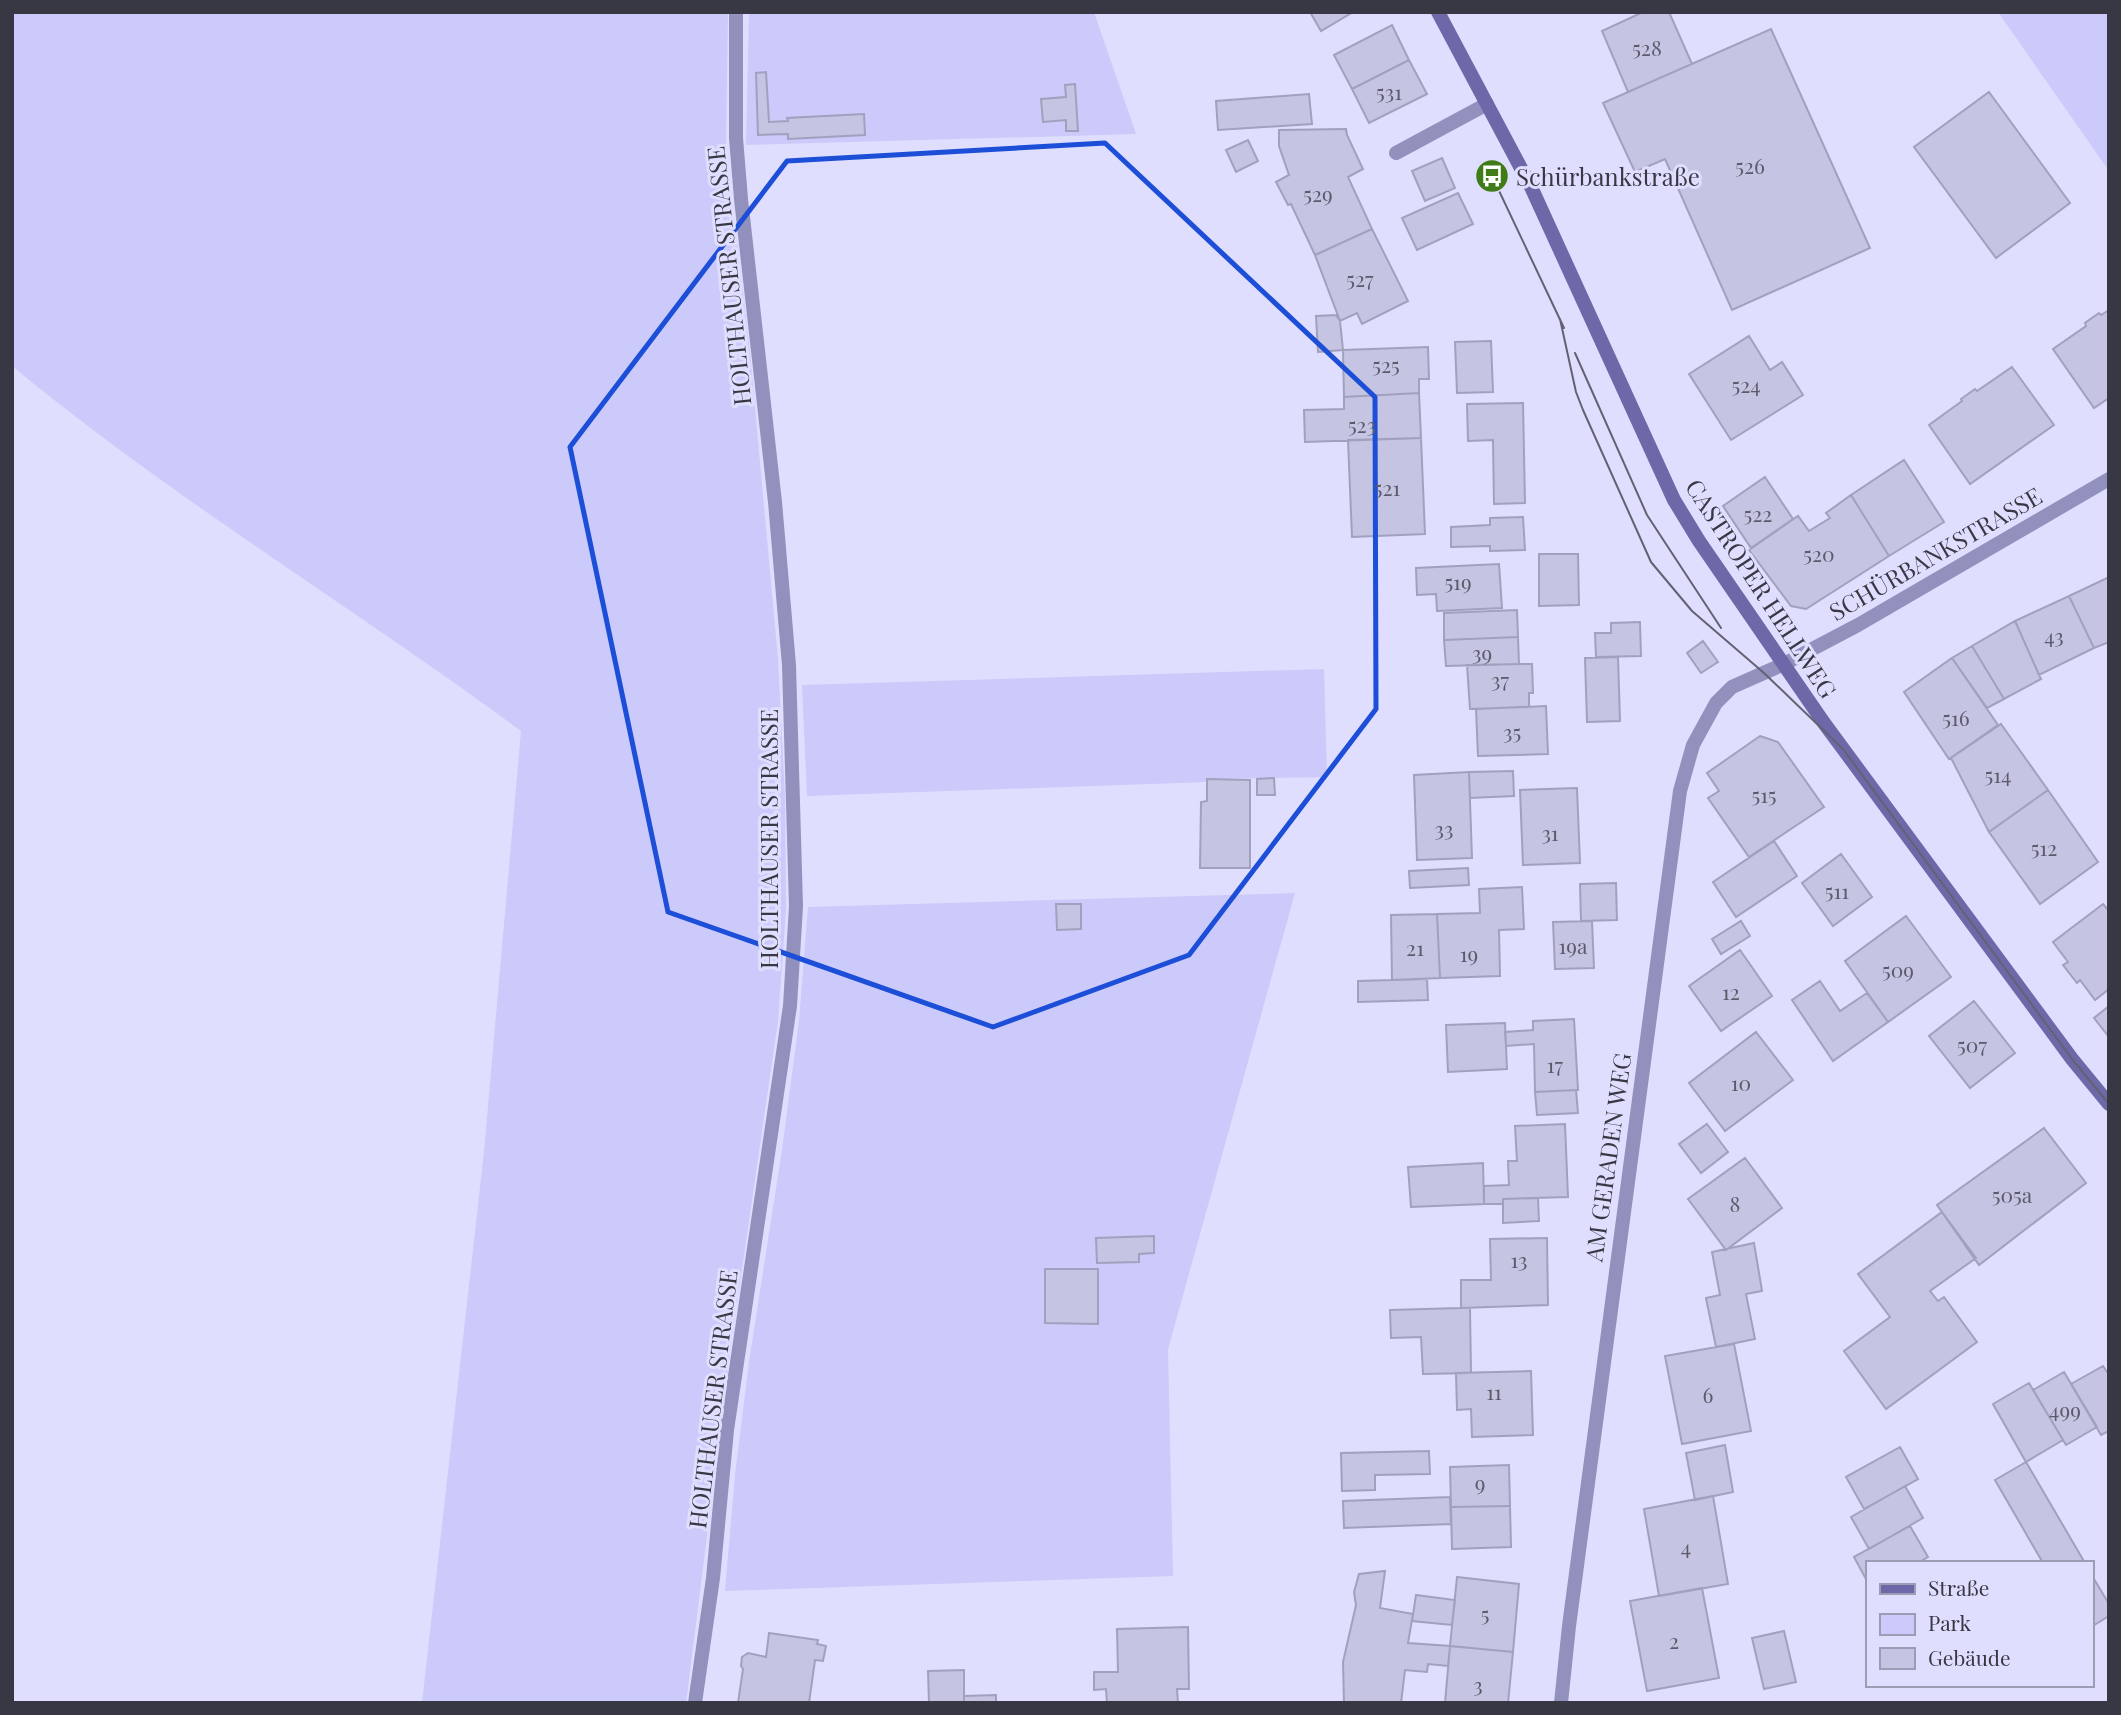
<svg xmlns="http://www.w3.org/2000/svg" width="2121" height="1715" font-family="'Playfair Display',serif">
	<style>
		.green { fill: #cbcafa }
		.building { fill: #c5c5e3; stroke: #a1a0be; stroke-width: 2 }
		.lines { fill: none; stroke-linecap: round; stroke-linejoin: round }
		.lane { stroke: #9291bd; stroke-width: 14 }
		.street { stroke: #9291bd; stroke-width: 14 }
		.secondary { stroke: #6d68a8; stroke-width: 14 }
		.tram { stroke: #626273; stroke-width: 2 }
		.marked { fill: none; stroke: #1d4ed8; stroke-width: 5; stroke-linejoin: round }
		.labels { text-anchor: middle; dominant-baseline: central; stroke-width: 6; stroke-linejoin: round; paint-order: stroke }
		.number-label { font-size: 21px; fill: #5b5b6c }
		.poi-label { font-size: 24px; fill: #383845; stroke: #dfdefe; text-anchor: start }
		.street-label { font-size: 24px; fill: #383845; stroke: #dfdefe }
	</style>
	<rect width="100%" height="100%" fill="#dfdefe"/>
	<path class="green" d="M12 12H728L726 145 750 353 778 659 785 798 786 909 778 1021 731 1345 686 1703H422L484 1152 521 731C353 607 173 499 12 366Z
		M749 12H1094L1136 134 746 145Z
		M1998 12H2109V171Z
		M1324 669 1327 777 1207 779V782L807 796 802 685Z
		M1295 893 1168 1349 1173 1576 725 1591 735 1475 749 1362 782 1150 799 1021 808 907Z"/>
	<path class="building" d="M1310 12H1353L1321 31Z
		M1643 12H1669L1692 64 1628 92 1602 31Z
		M1392 25 1409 60 1352 89 1334 55Z
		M1771 29 1870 248 1732 310 1665 159 1635 172 1603 103Z
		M1409 60 1427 94 1369 123 1352 89Z
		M766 72 769 122 788 121 787 118 864 114 865 135 788 139V134L758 135 756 73Z
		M1075 84 1078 131H1066V120L1043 122 1041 99 1066 97 1065 85Z
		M1989 92 2070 203 1996 258 1914 147Z
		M1309 94 1312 124 1218 130 1216 101Z
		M1346 129 1347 135 1363 169 1348 177 1372 229 1315 255 1291 204 1288 205 1276 182 1289 175 1279 146V130Z
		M1248 140 1258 161 1236 172 1226 150Z
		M1442 158 1455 188 1425 201 1412 171Z
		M1458 193 1473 224 1417 250 1402 218Z
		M1372 229 1408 301 1362 324 1357 313 1340 321 1315 255Z
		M2109 310V398L2094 408 2053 349 2086 326 2085 323 2099 313 2101 315Z
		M1336 315 1340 321 1343 350 1318 352 1316 316Z
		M1749 336 1770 370 1782 362 1803 395 1731 440 1689 374Z
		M1491 341 1493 392 1457 393 1455 342Z
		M1428 347 1429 379H1419V393L1344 397 1343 350Z
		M2012 367 2054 425 1970 484 1929 425 1962 401 1961 399 1975 389 1977 391Z
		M1419 393 1421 438 1305 442 1304 410 1344 409V397Z
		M1523 403 1525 503 1494 504 1493 440 1468 441 1467 404Z
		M1421 438 1425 534 1352 537 1348 440Z
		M1904 460 1944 522 1889 556 1851 495Z
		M1765 477 1793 519 1751 548 1723 506Z
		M1851 495 1889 556 1806 609 1791 606 1749 550 1798 516 1809 531 1830 518 1826 513Z
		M1523 517 1525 550 1490 551V546L1451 547V527L1490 525V518Z
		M1539 554H1578L1579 605 1539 606Z
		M1499 564 1502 608 1437 611 1436 594 1417 595 1416 568Z
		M2109 577V642L2094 648 2069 596Z
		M2069 596 2094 648 2039 675 2015 621Z
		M1517 610 1518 637 1444 640V613Z
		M2015 621 2041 679 2004 699 1972 646Z
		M1640 622 1641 656 1596 657 1595 633H1611V623Z
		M1518 637 1519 664 1446 666 1444 640Z
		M1703 641 1718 662 1701 673 1687 653Z
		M1972 646 2004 699 1987 708 1952 658Z
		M1618 657 1620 721 1587 722 1585 658Z
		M1952 658 1998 725 1949 759 1904 692Z
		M1532 664 1533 693H1529V707L1470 709 1467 665Z
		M1546 706 1548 754 1478 756 1476 709Z
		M2001 724 2048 790 1989 832 1951 758Z
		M1760 736 1778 742 1824 807 1749 857 1708 798 1719 791 1707 773Z
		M1513 771 1514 796 1470 798 1469 772Z
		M1469 772 1472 858 1417 860 1414 775Z
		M1274 778 1275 795H1257V779Z
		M1207 779 1250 780V868H1200L1201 802 1207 801Z
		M1577 788 1580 863 1523 865 1520 790Z
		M2048 790 2098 862 2040 904 1989 832Z
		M1774 841 1797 876 1736 917 1713 882Z
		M1841 854 1872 897 1833 926 1802 883Z
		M1468 868 1469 885 1410 888 1409 871Z
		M1616 883 1617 920 1581 921 1580 884Z
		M1522 887 1524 929 1499 930 1500 976 1440 978 1437 914 1480 913 1479 889Z
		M1056 904H1081V929L1057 930Z
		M2103 904 2109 911V989L2095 1000 2080 980 2077 983 2063 965 2068 962 2053 942Z
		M1437 914 1440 978 1392 980 1391 915Z
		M1906 916 1951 977 1888 1022 1845 961Z
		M1592 921 1594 968 1555 969 1553 922Z
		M1741 921 1750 936 1721 954 1712 939Z
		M1740 950 1772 996 1721 1031 1689 986Z
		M1427 979 1428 1000 1358 1002V981Z
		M1820 981 1840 1011 1867 993 1888 1022 1833 1061 1792 1000Z
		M1974 1001 2015 1053 1970 1088 1929 1036Z
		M2109 1006V1037L2094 1018Z
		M1574 1019 1578 1090 1535 1092 1534 1044 1506 1046 1505 1032 1533 1030V1021Z
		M1505 1023 1507 1069 1448 1072 1446 1025Z
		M1756 1032 1793 1080 1725 1131 1689 1083Z
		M1576 1090 1578 1113 1537 1115 1535 1092Z
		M1565 1124 1568 1197 1503 1199V1204H1484V1186L1509 1185 1508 1161H1517L1515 1126Z
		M1707 1124 1728 1152 1701 1173 1679 1144Z
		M2044 1128 2086 1183 1979 1265 1937 1205Z
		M1745 1158 1782 1208 1726 1250 1688 1199Z
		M1483 1163 1484 1204 1411 1207 1408 1167Z
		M1538 1198 1539 1221 1503 1223V1199Z
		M1942 1212 1976 1258 1930 1291 1938 1301 1944 1297 1977 1342 1886 1409 1844 1351 1890 1317 1858 1274Z
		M1154 1236V1253L1139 1254V1262L1097 1263 1096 1238Z
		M1547 1238 1548 1305 1461 1308V1280H1491L1490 1239Z
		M1754 1243 1762 1291 1746 1294 1755 1339 1716 1347 1706 1298 1720 1295 1712 1252Z
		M1045 1269H1098V1324L1045 1323Z
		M1461 1308H1470L1471 1373 1423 1374 1421 1337 1391 1338 1390 1310Z
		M1734 1344 1751 1431 1682 1444 1665 1356Z
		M2103 1366 2109 1375V1431L2101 1435 2071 1384Z
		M1531 1371 1533 1435 1472 1437 1471 1409 1457 1410 1456 1373Z
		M2064 1372 2097 1427 2066 1445 2033 1390Z
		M2029 1383 2063 1440 2026 1462 1993 1404Z
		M1725 1445 1733 1492 1695 1500 1686 1453Z
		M1900 1447 1918 1479 1864 1509 1846 1477Z
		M1429 1451 1430 1474 1375 1475V1490L1342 1491 1341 1453Z
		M2026 1462 2085 1563H2043L1995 1480Z
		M1509 1465 1510 1506 1451 1507 1450 1467Z
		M1905 1486 1923 1518 1869 1549 1851 1517Z
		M1713 1496 1728 1584 1659 1596 1644 1509Z
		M1450 1497 1451 1524 1344 1528 1343 1501Z
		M1510 1506 1511 1547 1452 1549 1451 1507Z
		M1910 1526 1928 1557 1918 1563H1867V1581L1854 1557Z
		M1385 1571 1380 1608 1413 1614 1408 1643 1450 1646 1448 1666 1428 1664 1427 1672 1405 1670 1401 1703H1344L1343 1662 1356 1605 1354 1592 1359 1574Z
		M2091 1574 2109 1604V1616L2091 1627Z
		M1457 1577 1519 1584 1513 1652 1450 1646Z
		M1702 1588 1719 1678 1647 1691 1630 1601Z
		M1416 1595 1455 1600 1452 1625 1412 1621Z
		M1188 1627 1189 1689H1177L1178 1703H1107L1106 1689 1094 1690V1672H1118L1117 1629Z
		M1784 1631 1796 1682 1764 1689 1752 1638Z
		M769 1633 818 1640 817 1644 826 1646 823 1661 815 1660 809 1703H738L743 1669 741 1666 742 1657 748 1653 766 1657Z
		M1450 1646 1513 1652 1508 1703H1445Z
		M964 1670V1703H929L928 1671Z
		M996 1695V1703H964V1696Z"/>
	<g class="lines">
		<path class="lane" d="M1396 153 1487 104
			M695 1703 713 1578 727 1430 790 1006 796 906 789 665 775 502 741 199 736 138V12"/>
		<path class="street" d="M1561 1703 1569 1626 1680 791 1693 745 1716 703 1732 687 1784 664 1858 625 2109 479"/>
		<path class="secondary" d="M1438 12 1532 189 1674 500 1699 541 1824 723 2072 1059 2109 1104"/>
		<path class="tram" d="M1492 176 1564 328
			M1560 319 1576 392 1583 410 1651 562 1692 611 1764 673 1843 749 2072 1059 2109 1104
			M1575 353 1647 515 1721 628"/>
	</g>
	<path class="marked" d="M1105 143 1375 397 1376 709 1189 955 993 1027 668 912 570 447 787 161Z"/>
	<defs>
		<g id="bus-disc" transform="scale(1.75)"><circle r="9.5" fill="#3f7c18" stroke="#dfdefe"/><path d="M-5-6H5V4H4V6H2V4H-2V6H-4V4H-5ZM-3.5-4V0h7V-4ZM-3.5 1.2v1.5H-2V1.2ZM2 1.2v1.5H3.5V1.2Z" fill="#fff"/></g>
	</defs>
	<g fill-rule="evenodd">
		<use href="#bus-disc" x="1492" y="176"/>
	</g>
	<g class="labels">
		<g class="number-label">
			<text x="1647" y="47">528</text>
			<text x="1389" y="91">531</text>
			<text x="1750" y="165">526</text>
			<text x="1318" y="193">529</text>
			<text x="1360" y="278">527</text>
			<text x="1386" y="364">525</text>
			<text x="1746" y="384">524</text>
			<text x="1362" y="424">523</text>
			<text x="1387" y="487">521</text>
			<text x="1758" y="513">522</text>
			<text x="1819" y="553">520</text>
			<text x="1458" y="581">519</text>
			<text x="2054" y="635">43</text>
			<text x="1482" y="652">39</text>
			<text x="1500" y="679">37</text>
			<text x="1956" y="717">516</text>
			<text x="1512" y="731">35</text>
			<text x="1998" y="774">514</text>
			<text x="1764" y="794">515</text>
			<text x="1444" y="828">33</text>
			<text x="1550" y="832">31</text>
			<text x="2044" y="847">512</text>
			<text x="1837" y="890">511</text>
			<text x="1573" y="945">19a</text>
			<text x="1415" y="947">21</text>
			<text x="1469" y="953">19</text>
			<text x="1898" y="969">509</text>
			<text x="1731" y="991">12</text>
			<text x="1972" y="1044">507</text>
			<text x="1555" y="1064">17</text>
			<text x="1741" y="1082">10</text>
			<text x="2012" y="1194">505a</text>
			<text x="1735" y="1203">8</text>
			<text x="1519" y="1259">13</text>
			<text x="1494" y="1391">11</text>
			<text x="1708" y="1394">6</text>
			<text x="2065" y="1409">499</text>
			<text x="1480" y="1482">9</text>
			<text x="1686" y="1546">4</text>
			<text x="1485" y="1613">5</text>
			<text x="1674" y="1640">2</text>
			<text x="1478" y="1684">3</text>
		</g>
		<g class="poi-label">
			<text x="1516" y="176">Schürbankstraße</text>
		</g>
		<g class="street-label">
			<text transform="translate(728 276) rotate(-96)">HOLTHAUSER STRASSE</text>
			<text transform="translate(1935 553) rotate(-30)">SCHÜRBANKSTRASSE</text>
			<text transform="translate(1762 588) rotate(57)">CASTROPER HELLWEG</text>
			<text transform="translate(768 839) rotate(-90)">HOLTHAUSER STRASSE</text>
			<text transform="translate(1607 1157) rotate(-82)">AM GERADEN WEG</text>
			<text transform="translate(712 1399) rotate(-83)">HOLTHAUSER STRASSE</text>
		</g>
	</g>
	<rect width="2121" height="1715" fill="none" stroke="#383845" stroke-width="28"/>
	<rect x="1866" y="1561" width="228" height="126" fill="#dfdefe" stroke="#9c9cb4" stroke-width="2"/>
	<rect x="1880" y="1584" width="35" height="10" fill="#6d68a8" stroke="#9c9cb4" stroke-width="2"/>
	<text x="1928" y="1596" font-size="21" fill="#383845">Straße</text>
	<rect x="1880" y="1614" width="35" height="21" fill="#cbcafa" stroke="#9c9cb4" stroke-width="2"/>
	<text x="1928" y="1631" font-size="21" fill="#383845">Park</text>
	<rect x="1880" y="1648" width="35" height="21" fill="#c5c5e3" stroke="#9c9cb4" stroke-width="2"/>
	<text x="1928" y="1666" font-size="21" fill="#383845">Gebäude</text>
</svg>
